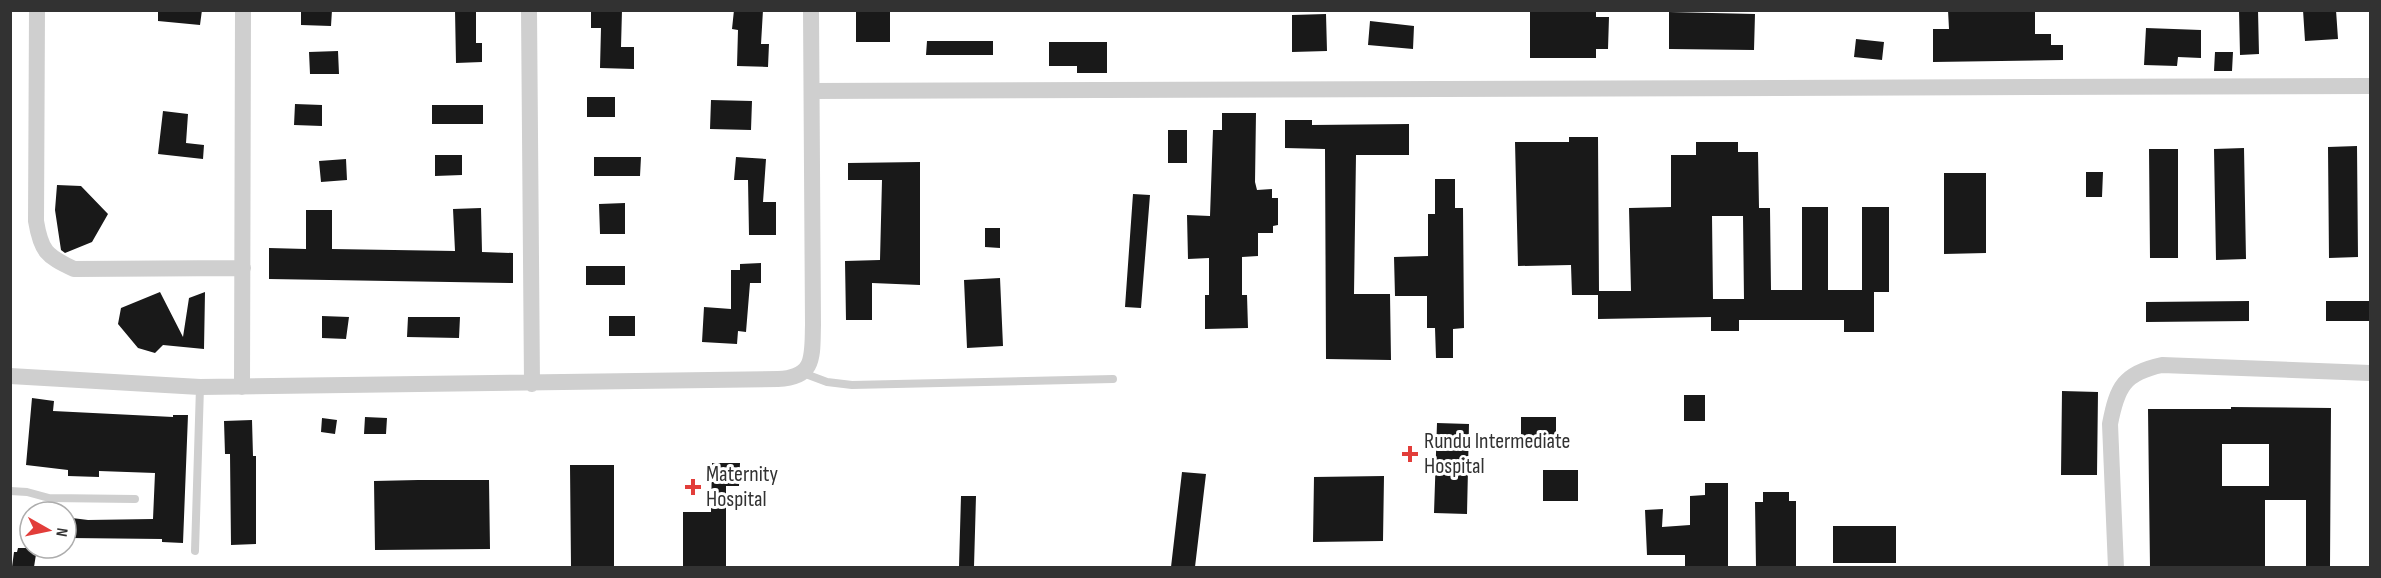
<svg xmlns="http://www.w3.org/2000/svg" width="2381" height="578" font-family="'Sofia Sans Condensed',sans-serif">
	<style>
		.building { fill: #191919; fill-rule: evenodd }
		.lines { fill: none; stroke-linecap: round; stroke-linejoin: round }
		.lane { stroke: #cfcfcf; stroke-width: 8 }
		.street { stroke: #cfcfcf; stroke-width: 16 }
		.poi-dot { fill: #e23d3a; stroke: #fff; stroke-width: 2 }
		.labels { text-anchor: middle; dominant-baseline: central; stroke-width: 6; stroke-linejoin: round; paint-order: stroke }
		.poi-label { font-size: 22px; fill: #323232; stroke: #fff; text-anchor: start }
	</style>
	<rect width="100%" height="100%" fill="#fff"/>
	<path class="building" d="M158 10H202L200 25 158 21Z
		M301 10H332L331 26 301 25Z
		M455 10H476V43H482V62L456 63Z
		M591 10H622L621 47H634V69L600 68 601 28H591Z
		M734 10H763L761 44H769L768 67 737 66 738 30 732 29Z
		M856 10H890V42H856Z
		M1530 10H1596V17H1609L1608 49H1596V58H1530Z
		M1948 10H2035V34H2051V45H2063V60L1933 62V29H1949Z
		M2239 10H2258L2259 54 2240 55Z
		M2303 10H2336L2338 39 2305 41Z
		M1669 12 1755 14 1754 50 1669 49Z
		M1326 14 1327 51 1292 52V15Z
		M1370 21 1414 26 1413 49 1368 45Z
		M2146 28 2201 30V58L2178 57 2177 66 2144 65Z
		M1856 39 1884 42 1882 60 1854 57Z
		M927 41H993V55H926Z
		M1049 42H1107V73H1077V66H1049Z
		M338 51 339 74H310L309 52Z
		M2215 52H2233L2232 71H2214Z
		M587 97H615V117H587Z
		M711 100 752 101 751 130 710 129Z
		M295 104 322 105V126L294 125Z
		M432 105H483V124H432Z
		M163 111 188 114 186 143 204 145 203 159 158 154Z
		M1222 113H1256L1255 182 1257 190 1272 189V198H1278V225L1273 226V233H1258V256L1242 257V295H1247L1248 328 1205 329V295H1209V258L1188 259 1187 215 1210 216 1213 130H1222Z
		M1285 120H1312V125L1409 124V155H1356L1354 294H1390L1391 360 1326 359 1325 149 1285 148Z
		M1168 130H1187V163H1168Z
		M1569 137H1598L1599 291H1631L1629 208 1671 207V155H1696V142H1738V152H1758L1759 208H1770L1771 290H1802V207H1828V290H1862V207H1889V292H1874V332H1844V320H1739V331H1711V317L1598 319V295H1572L1571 265 1518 266 1515 142H1569ZM1712 216H1743L1744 299H1713Z
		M2357 146 2358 257 2329 258 2328 147Z
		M2244 148 2246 259 2216 260 2214 149Z
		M2149 149H2178V258H2150Z
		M435 155H462V175L435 176Z
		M594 157H641L640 176H594Z
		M736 157 766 159 763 202H776V235H749L748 180H734Z
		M346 159 347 180 321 182 319 161Z
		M920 162V285L872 283V320H846L845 261 880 260 882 180H848V163Z
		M2086 172H2103L2102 197H2086Z
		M1944 173H1986V253L1944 254Z
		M1435 179H1455V208H1463L1464 328 1453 329V358H1436L1435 328H1427V296H1395L1394 257 1428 256V214H1435Z
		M57 185 81 186 108 214 92 242 65 253 61 250 55 210Z
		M1133 194 1150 195 1141 308 1125 307Z
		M625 203V234H600L599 204Z
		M481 208 482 252 513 253V283L269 279V248L306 249V210H332V249L455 251 453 209Z
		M985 228H1000V248L985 247Z
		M761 263V283H750L746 332 738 331 737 344 702 342 704 307 731 309V270H740V264Z
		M586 266H625V285H586Z
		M1000 278 1003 346 967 348 964 280Z
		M160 292 183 337 189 298 205 292 204 349 163 345 155 353 138 348 118 324 121 308Z
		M2249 301V321L2146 322V302Z
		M2326 301H2370V321H2326Z
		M322 316 349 317 346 339 322 338Z
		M609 316H635V336H609Z
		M408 317H460L459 338 407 337Z
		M2062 391 2098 392 2097 475H2061Z
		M1684 395H1705V421H1684Z
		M32 398 54 401 53 411 173 417V415H188L183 543 162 542V539L70 538 72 518 88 520 153 519 155 473 99 471V477L68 476V470L26 465Z
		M2231 407 2331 408 2330 567H2306V500H2265V567H2150L2148 409H2231ZM2222 444H2269V486H2222Z
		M365 417 387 418 386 434H364Z
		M1521 417H1556V448H1521Z
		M322 418 337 420 335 434 321 432Z
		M252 420 253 456H256V544L231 545 230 454H225L224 421Z
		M1437 423 1469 424 1467 514 1434 513Z
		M712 463H740L739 486H726V567H683V512H711Z
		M570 465H614V567H571Z
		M1543 470H1578V501H1543Z
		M1182 472 1206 474 1195 567H1171Z
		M1384 476 1383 541 1313 542 1314 477Z
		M418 480H489L490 549 375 550 374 481Z
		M1705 483H1728V567H1685V555H1647L1645 510 1663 509 1662 527 1690 525V496L1705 495Z
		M1763 492H1789V501H1796V567H1756L1755 502H1763Z
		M961 496H976L974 567H959Z
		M1833 526H1896V563H1833Z
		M18 548H37L34 567H12L14 552H17Z"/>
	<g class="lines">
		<path class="lane" d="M803 373 827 382 852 385 1113 379
			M10 491 27 492 49 498 135 499
			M195 551 200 387"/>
		<path class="street" d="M37 10 36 221C41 251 46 256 74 269L243 268
			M529 10 532 384
			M812 91 2370 86
			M10 376 200 387 778 379C816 378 812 355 813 325L811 10
			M242 387 243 10
			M2116 568 2110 424C2117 387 2124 373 2162 365L2370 373"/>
	</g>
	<g class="poi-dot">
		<path d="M1407 445h6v6h6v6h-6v6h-6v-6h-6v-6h6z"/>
		<path d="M690 478h6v6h6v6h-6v6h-6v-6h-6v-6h6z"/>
	</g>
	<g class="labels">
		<g class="poi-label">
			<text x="1424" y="441">Rundu Intermediate<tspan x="1424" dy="25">Hospital</tspan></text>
			<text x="706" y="474">Maternity<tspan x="706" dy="25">Hospital</tspan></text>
		</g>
	</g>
	<rect width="2381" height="578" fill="none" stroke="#323232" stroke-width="24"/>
	<g transform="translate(48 530) rotate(99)"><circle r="28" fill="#ffffff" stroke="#adadad" stroke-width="1.5"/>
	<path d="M0-4.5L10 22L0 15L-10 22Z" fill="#e23d3a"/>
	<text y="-9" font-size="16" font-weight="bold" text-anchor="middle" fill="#323232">N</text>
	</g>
</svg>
